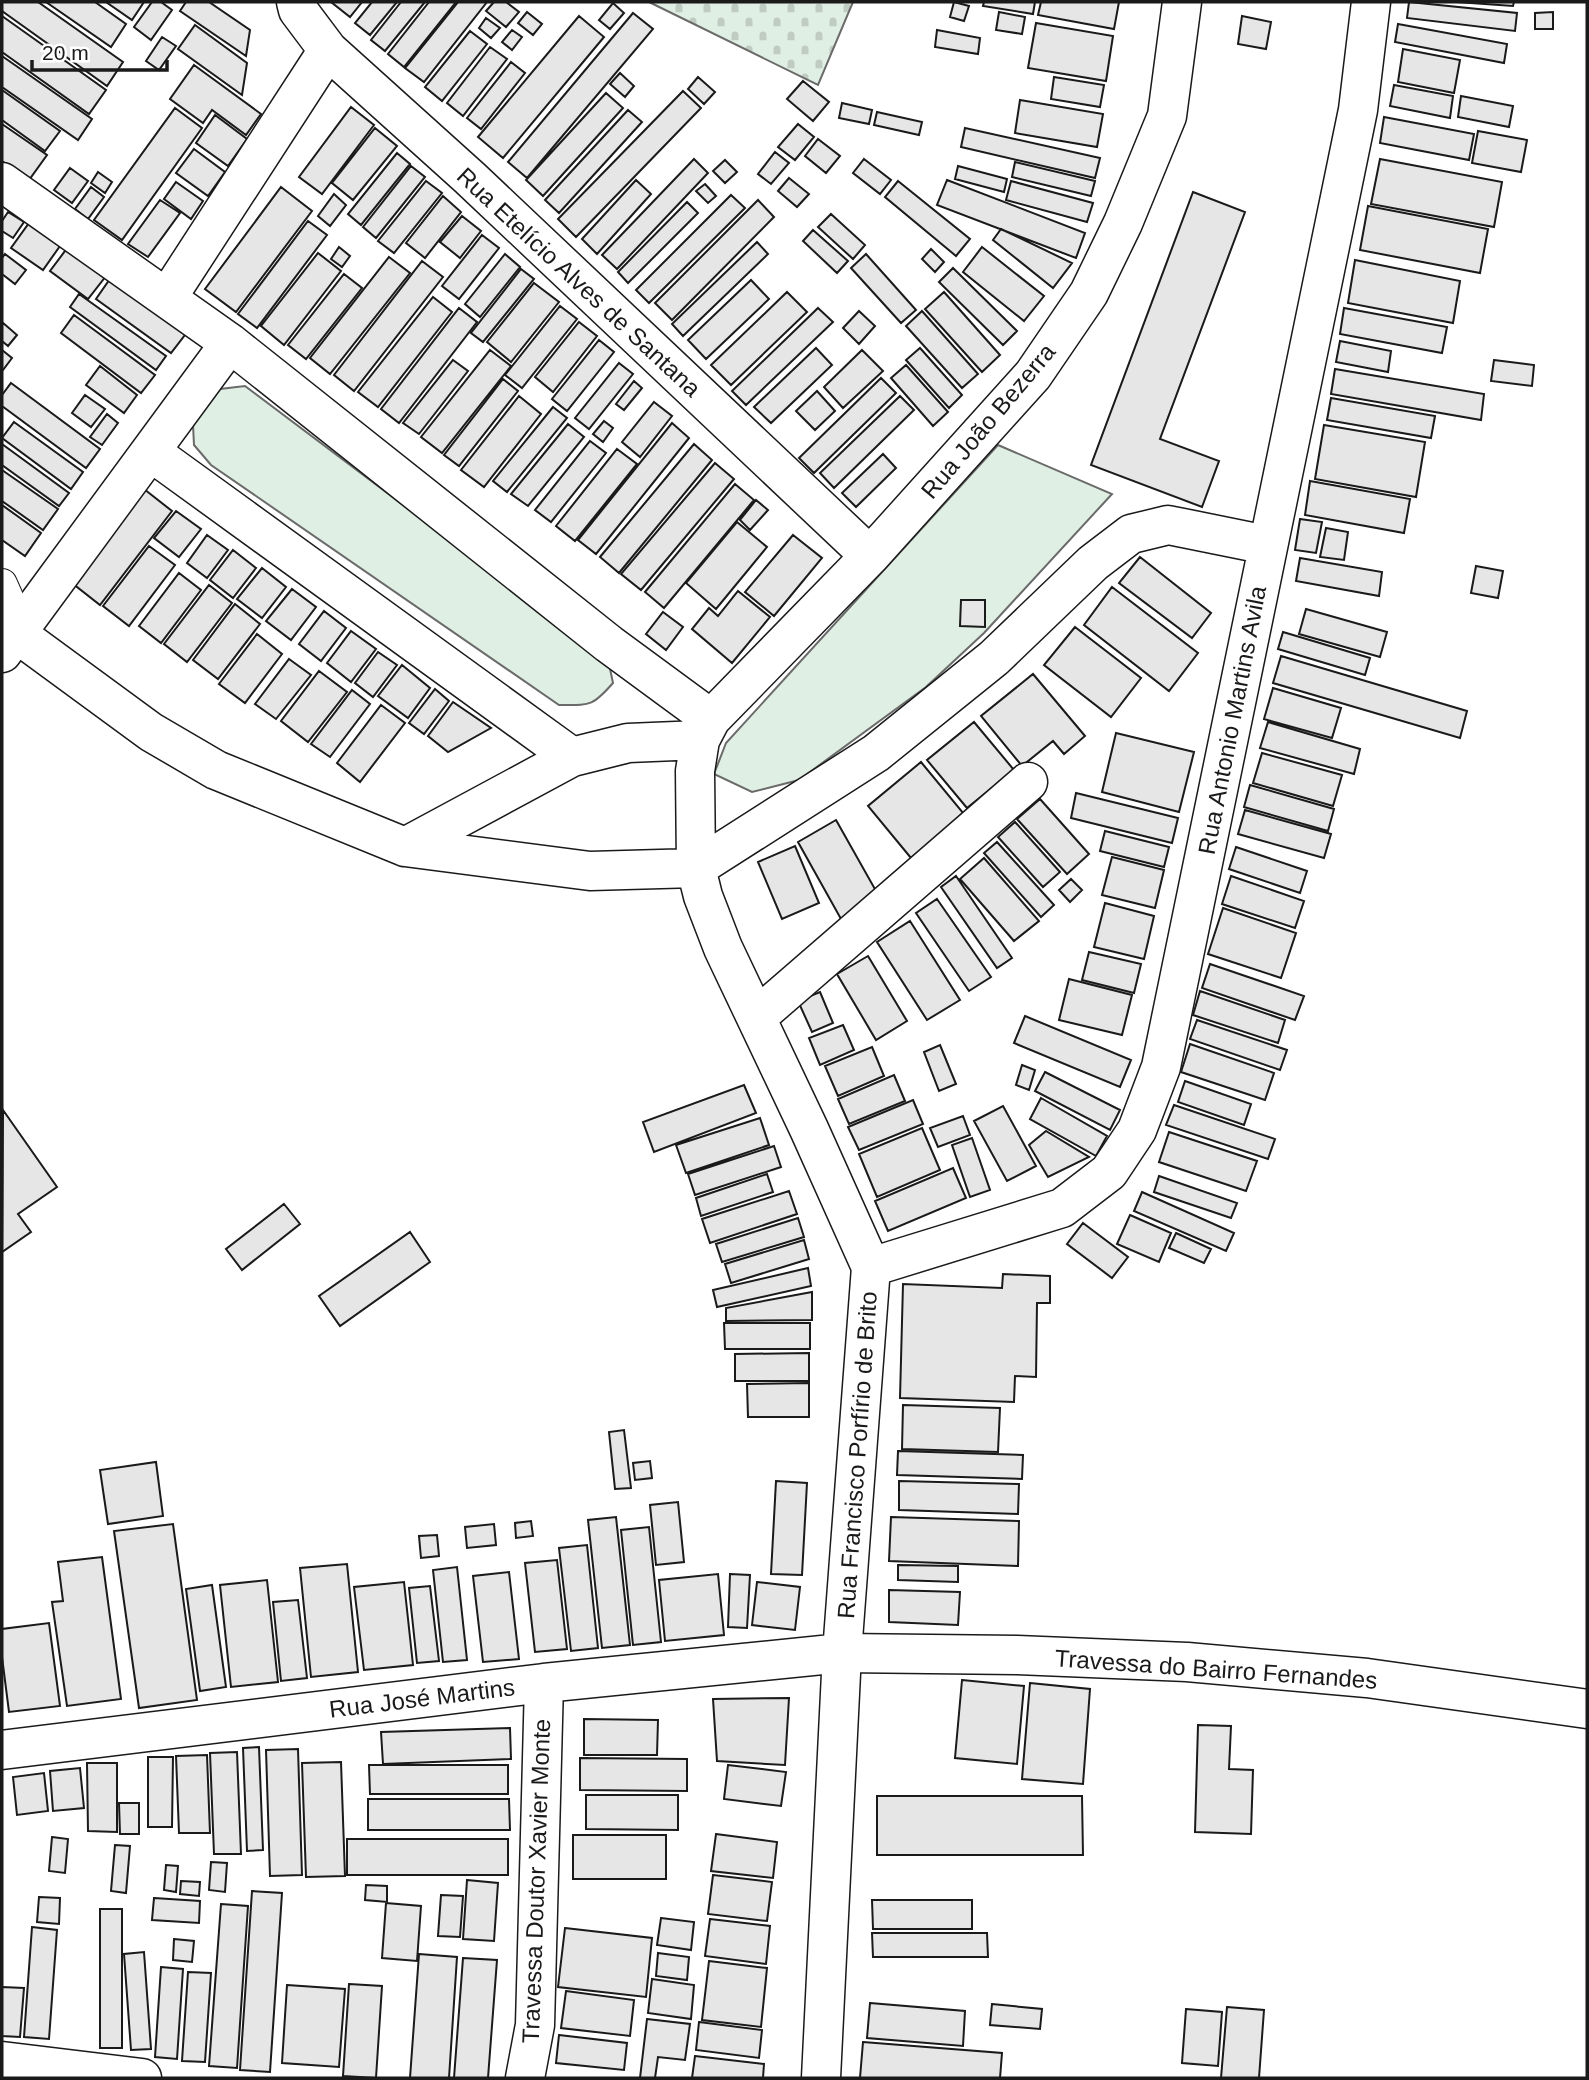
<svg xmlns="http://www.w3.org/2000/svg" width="1589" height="2080" font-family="Helvetica,sans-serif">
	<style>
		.green { fill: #e0efe3; stroke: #6a6a6a; stroke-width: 2 }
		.cemetery { fill: url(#cemetery-stones); stroke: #6a6a6a; stroke-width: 2 }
		.building { fill: #e6e6e6; stroke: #1a1a1a; stroke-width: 2 }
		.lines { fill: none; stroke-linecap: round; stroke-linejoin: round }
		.pedestrian-casing { stroke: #1a1a1a; stroke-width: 32 }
		.minor-casing { stroke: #1a1a1a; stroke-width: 41 }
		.pedestrian { stroke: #fff; stroke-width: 30 }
		.minor { stroke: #fff; stroke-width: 38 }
		.labels { text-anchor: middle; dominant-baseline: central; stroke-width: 5; stroke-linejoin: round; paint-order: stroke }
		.street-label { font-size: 24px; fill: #1a1a1a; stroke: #fff }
	</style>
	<defs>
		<pattern id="cemetery-stones" width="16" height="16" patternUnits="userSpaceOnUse" patternTransform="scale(1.75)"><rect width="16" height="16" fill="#e0efe3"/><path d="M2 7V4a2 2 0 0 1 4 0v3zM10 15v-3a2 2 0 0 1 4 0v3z" fill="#c0ccc2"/></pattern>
	</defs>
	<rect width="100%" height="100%" fill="#fff"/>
	<path class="green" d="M245 386 608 659 613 683C592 707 590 705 559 705L211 465 194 445 193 425 205 405 220 389Z
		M998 445 1112 494 984 633 926 687 799 780 752 792 714 774 726 743Z"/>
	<path class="cemetery" d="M649 2H853L818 85Z"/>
	<path class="building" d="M2 2H38L123 62 107 86 2 11Z
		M46 2H95L126 24 111 47Z
		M106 2H144L132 20Z
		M152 2H161L172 10 151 40 134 27Z
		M186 2H209L250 30 246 56 180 11Z
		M331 2H362L350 17Z
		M372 2H397L370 35 355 23Z
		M401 2H425L385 51 371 40Z
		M429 2H456L404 67 388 54Z
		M458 2H487L424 82 405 68Z
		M494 2H506L519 12 506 27 486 11Z
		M954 2 969 6 964 21 950 17Z
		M984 2H1035L1033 14 983 6Z
		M1041 2H1119L1114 29 1038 15Z
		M1409 2 1517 13 1515 31 1407 18Z
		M1456 2H1514L1513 6Z
		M613 3 624 13 610 29 599 20Z
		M527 12 542 24 533 35 518 23Z
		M999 12 1025 17 1022 34 996 30Z
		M1553 12V29H1535V13Z
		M633 13 653 29 527 178 508 162Z
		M2 16 106 90 89 114 2 52Z
		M579 16 604 37 503 158 478 137Z
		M1242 16 1271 22 1266 49 1238 44Z
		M486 18 500 28 491 38 479 28Z
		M1036 23 1113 36 1106 81 1028 68Z
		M1398 24 1507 44 1504 63 1395 42Z
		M195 25 247 63 242 95 178 49Z
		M512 30 522 37 512 50 502 42Z
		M937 30 980 38 978 54 935 47Z
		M470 31 487 44 442 101 425 87Z
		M162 37 176 46 159 70 146 61Z
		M490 47 507 59 463 116 447 103Z
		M1403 49 1460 60 1454 93 1398 82Z
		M2 56 92 119 78 140 2 87Z
		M511 62 525 73 481 129 467 118Z
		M194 65 261 114 246 135 212 110 203 123 170 99Z
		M620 73 634 86 625 97 610 84Z
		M698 77 715 92 704 104 688 89Z
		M1054 77 1104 85 1100 107 1051 99Z
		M803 81 829 102 813 121 787 99Z
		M1394 85 1453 96 1450 118 1390 106Z
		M2 90 60 131 45 151 2 120Z
		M683 91 701 108 576 237 558 219Z
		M606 93 623 108 543 196 526 180Z
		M1461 96 1513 106 1509 127 1458 117Z
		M1020 100 1103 114 1097 147 1015 133Z
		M842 103 872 110 869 124 839 118Z
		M351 107 374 125 322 194 299 177Z
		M175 108 202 128 122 240 94 220Z
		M628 110 642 122 559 213 545 200Z
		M877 112 922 122 919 135 874 125Z
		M215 115 247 139 228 166 196 143Z
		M1384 117 1474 134 1469 160 1380 143Z
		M2 124 47 155 29 180 2 161Z
		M798 124 814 137 795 160 778 147Z
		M375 128 397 146 353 200 332 183Z
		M965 128 1100 158 1095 178 961 147Z
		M1478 131 1527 140 1521 172 1472 163Z
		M818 139 840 156 826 173 805 156Z
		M194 149 225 172 208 196 176 173Z
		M775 152 789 163 771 184 758 174Z
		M397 153 410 164 361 225 348 214Z
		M694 159 708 173 617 269 602 255Z
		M864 159 891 180 880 194 853 173Z
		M1380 159 1502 182 1494 227 1371 204Z
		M725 160 737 172 725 183 713 171Z
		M1015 162 1095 181 1091 196 1012 177Z
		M411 166 425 177 376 238 363 227Z
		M958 166 1007 179 1004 192 955 179Z
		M70 168 88 181 72 203 54 190Z
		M98 172 112 182 105 193 91 183Z
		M789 178 809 194 797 207 778 191Z
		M636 180 651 194 597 254 582 239Z
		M947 180 1085 233 1076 258 937 205Z
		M426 181 442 193 394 253 378 241Z
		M898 181 970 239 956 256 885 197Z
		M1011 181 1093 203 1087 222 1006 200Z
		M176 182 203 201 191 219 164 199Z
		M705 184 716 196 708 203 696 191Z
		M91 187 104 197 88 219 75 209Z
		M281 187 312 211 236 312 205 289Z
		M1193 192 1245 212 1160 439 1219 461 1202 507 1091 465Z
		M334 194 346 205 330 226 318 216Z
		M731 195 745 208 649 303 636 290Z
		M443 196 461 212 425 258 406 243Z
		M160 200 180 213 148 257 128 244Z
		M758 200 774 217 672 320 655 303Z
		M687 202 698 213 628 283 618 272Z
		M1368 206 1488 229 1480 273 1360 250Z
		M8 212 24 222 13 238 2 231V221Z
		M831 214 865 245 853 259 818 227Z
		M462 216 481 231 460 258 440 242Z
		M308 221 327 235 257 328 238 314Z
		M29 223 60 246 43 270 11 248Z
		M1001 229 1072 263 1053 288 993 240Z
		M813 230 848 261 837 273 803 241Z
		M482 235 499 248 459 299 442 286Z
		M757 242 768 254 683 336 672 324Z
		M68 247 106 276 88 299 50 271Z
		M339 247 350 256 342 267 331 259Z
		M982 247 1044 296 1024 321 963 272Z
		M931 249 944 262 935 272 922 259Z
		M318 253 341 271 284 345 261 326Z
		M5 254 26 270 15 284 2 274V258Z
		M505 254 520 267 480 317 465 304Z
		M866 254 916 310 901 323 851 268Z
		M389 257 410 273 330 374 310 358Z
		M1355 260 1460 281 1453 323 1348 303Z
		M422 261 443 277 354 391 334 375Z
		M953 268 1017 331 1003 345 939 282Z
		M521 269 534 279 483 342 471 333Z
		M344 274 362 288 306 359 288 345Z
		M112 276 188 331 171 353 96 299Z
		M751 280 769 299 706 359 688 340Z
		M534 283 559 302 511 362 487 342Z
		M787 292 807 312 731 385 711 365Z
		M944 292 1000 355 982 372 925 309Z
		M79 294 166 356 156 370 70 307Z
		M433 297 452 312 378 407 358 392Z
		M560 306 577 319 522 388 505 375Z
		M459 308 477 322 399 423 381 409Z
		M818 308 833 322 746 405 732 391Z
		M1344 308 1447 327 1442 353 1340 334Z
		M859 311 875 326 859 344 843 328Z
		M922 311 978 374 962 388 906 326Z
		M74 315 155 375 141 393 61 333Z
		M2 322 17 335 8 346 2 341Z
		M579 322 597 336 553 392 535 377Z
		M599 340 614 352 567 411 552 399Z
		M1340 341 1391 351 1388 372 1336 362Z
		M816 348 832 365 771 423 754 407Z
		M920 348 962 395 949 408 906 360Z
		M2 350 12 358 3 370H2Z
		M490 350 511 366 442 453 421 437Z
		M862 350 883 371 843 408 824 387Z
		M453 360 468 371 419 434 403 423Z
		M1494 360 1534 365 1532 386 1491 381Z
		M619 363 633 374 589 429 575 418Z
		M906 365 948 412 933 426 891 378Z
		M100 366 137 395 124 413 86 385Z
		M1335 369 1484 394 1481 420 1331 394Z
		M881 378 896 393 814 473 799 458Z
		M503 379 518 391 459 466 444 455Z
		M634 381 642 388 624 410 616 404Z
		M11 383 100 449 86 468 2 406V395Z
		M817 391 835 411 815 430 796 411Z
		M85 395 105 409 91 427 72 413Z
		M519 396 541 414 484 487 461 470Z
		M900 396 914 410 834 488 820 473Z
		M1331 398 1435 416 1431 438 1327 420Z
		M654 402 672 416 640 457 622 442Z
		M553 407 567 418 507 492 493 481Z
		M107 414 118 423 102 445 90 437Z
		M604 421 613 428 603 442 593 434Z
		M14 422 83 472 71 489 2 438Z
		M672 423 689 438 596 554 578 540Z
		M568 424 584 437 528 506 511 494Z
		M1324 425 1425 442 1416 497 1315 479Z
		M590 441 606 453 551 522 535 510Z
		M2 444 69 493 59 506 2 465Z
		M694 444 712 460 619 573 600 557Z
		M617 449 637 464 575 541 556 526Z
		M883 454 896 468 856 507 842 493Z
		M715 463 734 479 641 590 621 574Z
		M2 470 58 509 43 530 2 501Z
		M1310 481 1410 499 1404 533 1305 515Z
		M735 484 754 500 664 608 645 592Z
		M144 489 172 511 100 605 72 583Z
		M756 500 768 510 750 530 740 520Z
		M2 505 41 533 25 556 2 540Z
		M176 511 201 529 179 557 154 538Z
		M1300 519 1322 522 1316 553 1295 550Z
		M737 522 767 547 716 609 686 583Z
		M1326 528 1348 532 1344 560 1320 557Z
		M207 535 228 550 207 578 187 563Z
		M793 535 822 558 774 616 745 592Z
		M149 546 175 565 129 626 103 606Z
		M233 550 256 568 233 598 210 580Z
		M1140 557 1211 613 1192 638 1119 583Z
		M1300 558 1382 572 1379 596 1296 581Z
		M1476 566 1503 571 1498 598 1471 593Z
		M262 568 286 587 262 618 237 599Z
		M179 573 201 590 161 643 139 626Z
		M209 585 232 603 187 662 164 644Z
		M1112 587 1198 653 1169 691 1084 625Z
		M292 589 316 607 291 640 266 621Z
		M738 591 770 617 732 663 692 629 709 608 718 616Z
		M961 600H985V627L960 626Z
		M235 604 260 624 218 679 193 660Z
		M1306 609 1387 632 1380 657 1299 634Z
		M324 611 346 628 321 661 299 644Z
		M663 612 683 627 666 650 646 634Z
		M1075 627 1141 678 1111 717 1044 665Z
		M351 631 376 649 351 682 327 663Z
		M1283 632 1370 658 1365 675 1278 649Z
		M257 634 282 654 245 703 219 684Z
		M378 652 397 665 373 697 355 683Z
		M1281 656 1467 711 1460 738 1273 683Z
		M289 659 311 675 276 719 255 704Z
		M402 665 430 688 408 718 378 696Z
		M319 671 347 692 308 742 281 721Z
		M1033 674 1085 736 1064 754 1053 741 1022 766 981 716Z
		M1273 688 1341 708 1332 738 1264 719Z
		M435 689 449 701 424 734 409 723Z
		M352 690 370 704 330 757 311 744Z
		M453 702 491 728 448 752 428 736Z
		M381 705 405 723 360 782 337 763Z
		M974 722 1014 770 967 808 927 760Z
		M1268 722 1360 749 1354 774 1260 748Z
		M1116 733 1194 752 1179 812 1102 792Z
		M1262 753 1342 775 1333 806 1253 783Z
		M921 762 964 814 911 858 868 806Z
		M1250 785 1334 809 1328 831 1244 807Z
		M1076 793 1178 818 1172 843 1071 818Z
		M1040 799 1089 854 1067 874 1017 819Z
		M1245 810 1331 834 1324 858 1238 834Z
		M836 820 880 898 841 919 798 842Z
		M1015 822 1060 872 1043 887 998 837Z
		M1105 831 1169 847 1164 867 1100 851Z
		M997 842 1054 905 1041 917 984 853Z
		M795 846 819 903 782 919 758 862Z
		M1236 847 1307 871 1300 893 1229 869Z
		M1112 857 1164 870 1155 908 1102 895Z
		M984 858 1039 921 1014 941 960 879Z
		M956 876 1012 958 997 968 941 887Z
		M1231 876 1304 901 1295 928 1222 904Z
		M1071 879 1082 890 1070 902 1059 890Z
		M937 899 991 977 969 991 916 913Z
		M1105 903 1154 916 1144 959 1094 947Z
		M1223 908 1296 933 1281 978 1208 954Z
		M910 921 960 1000 927 1020 877 942Z
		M1089 952 1141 964 1134 993 1082 980Z
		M868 956 907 1021 876 1040 837 974Z
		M1210 964 1304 996 1295 1020 1202 988Z
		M1069 979 1132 995 1122 1035 1059 1020Z
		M1200 991 1285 1020 1278 1043 1193 1015Z
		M820 992 833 1023 812 1032 798 1001Z
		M1025 1016 1131 1060 1120 1087 1014 1043Z
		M1197 1020 1287 1050 1280 1070 1190 1039Z
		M843 1025 854 1050 820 1065 809 1038Z
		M1190 1044 1274 1073 1265 1100 1181 1072Z
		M940 1045 956 1084 939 1091 924 1052Z
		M872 1047 884 1076 838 1096 825 1066Z
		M1022 1065 1035 1070 1029 1090 1016 1085Z
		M1045 1072 1120 1110 1110 1130 1035 1091Z
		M894 1075 905 1101 849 1124 838 1099Z
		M1185 1081 1251 1104 1244 1125 1178 1102Z
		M744 1085 756 1113 654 1152 643 1122Z
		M1041 1098 1107 1136 1096 1156 1030 1119Z
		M913 1100 923 1124 859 1150 848 1127Z
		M1174 1105 1275 1139 1268 1159 1166 1125Z
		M1003 1106 1036 1166 1007 1181 974 1121Z
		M3 1110 57 1187 18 1214 31 1232 2 1252Z
		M963 1116 970 1135 938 1147 930 1128Z
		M760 1118 769 1145 686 1173 676 1145Z
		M922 1128 940 1170 877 1197 859 1154Z
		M1046 1131 1089 1157 1048 1177 1029 1145Z
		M1169 1132 1257 1161 1246 1191 1159 1162Z
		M972 1138 990 1190 970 1197 952 1145Z
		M774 1146 781 1167 695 1195 688 1174Z
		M953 1168 966 1198 888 1231 875 1201Z
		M767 1174 773 1192 701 1216 696 1198Z
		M1159 1176 1237 1203 1231 1218 1154 1192Z
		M789 1191 797 1214 710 1243 702 1219Z
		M1142 1192 1234 1233 1226 1251 1134 1211Z
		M284 1204 300 1224 242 1270 226 1249Z
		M1130 1215 1171 1233 1159 1262 1117 1244Z
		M798 1218 804 1237 722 1262 716 1244Z
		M1083 1223 1128 1257 1112 1278 1067 1244Z
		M410 1232 430 1262 340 1326 319 1296Z
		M1176 1233 1211 1249 1204 1263 1169 1248Z
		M804 1240 809 1259 731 1283 725 1264Z
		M808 1268 811 1286 717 1307 713 1290Z
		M1003 1274 1050 1276V1303H1037L1036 1377 1015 1376 1014 1402 900 1398 903 1284 1002 1288Z
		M812 1292V1320L726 1321V1308Z
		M724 1323H810V1349H725Z
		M809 1353V1381H735V1354Z
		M809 1383V1417H748L747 1384Z
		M903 1405 1000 1408 998 1452 902 1449Z
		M624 1430 631 1488 615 1489 609 1432Z
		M898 1451 1023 1455 1022 1479 897 1475Z
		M650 1461 652 1478 635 1480 633 1463Z
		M156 1462 163 1516 108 1524 100 1470Z
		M776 1481 807 1483 802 1575 771 1574Z
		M899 1481 1019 1484 1018 1514 899 1510Z
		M678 1502 684 1562 656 1565 650 1505Z
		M616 1517 630 1645 602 1648 588 1520Z
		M891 1517 1019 1521 1018 1566 889 1561Z
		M531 1521 533 1536 516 1538 515 1523Z
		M173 1524 197 1700 139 1708 114 1531Z
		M494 1524 496 1545 467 1548 465 1527Z
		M649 1527 661 1642 633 1645 621 1530Z
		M437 1535 439 1556 421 1558 419 1536Z
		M587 1545 598 1648 571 1651 559 1548Z
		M102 1557 121 1699 67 1706 52 1602 63 1601 58 1562Z
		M557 1560 567 1649 535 1652 525 1563Z
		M347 1564 358 1672 311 1677 300 1568Z
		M898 1565 958 1566V1582L898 1580Z
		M457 1567 467 1660 443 1662 433 1570Z
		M509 1572 519 1659 483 1662 473 1576Z
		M718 1574 724 1635 665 1641 659 1580Z
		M730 1574 750 1575 747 1628 728 1627Z
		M267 1580 278 1682 231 1687 220 1585Z
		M404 1582 413 1665 364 1670 354 1587Z
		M757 1582 800 1587 795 1630 752 1625Z
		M212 1585 226 1687 200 1691 186 1589Z
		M430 1586 439 1661 417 1663 409 1588Z
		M889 1590 960 1592 958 1625 889 1622Z
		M298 1600 307 1678 281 1681 273 1602Z
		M49 1623 60 1706 9 1712 2 1657V1629Z
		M962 1680 1024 1686 1017 1764 955 1758Z
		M1030 1683 1090 1689 1083 1784 1022 1779Z
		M789 1698 785 1765 717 1761 713 1699Z
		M584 1719 658 1720 657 1755H584Z
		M1198 1725 1231 1726 1229 1769 1253 1770 1251 1834 1195 1832Z
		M510 1728 511 1759 383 1764 381 1732Z
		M259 1747 263 1850 247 1851 243 1748Z
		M298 1749 302 1875 270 1876 266 1750Z
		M237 1752 241 1854H214L210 1753Z
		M207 1755 210 1833H179L176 1756Z
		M148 1757H173L172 1827H148Z
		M580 1758 687 1759V1791L580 1790Z
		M341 1762 345 1876 306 1877 302 1763Z
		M87 1763H117V1832L88 1831Z
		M369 1765H508V1794H370Z
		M728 1765 786 1772 781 1806 724 1799Z
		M80 1768 84 1808 53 1811 50 1771Z
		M44 1773 48 1811 17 1815 13 1777Z
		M586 1795H678V1830L586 1829Z
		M877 1796H1082L1083 1855H877Z
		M368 1799H509L510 1830H368Z
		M119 1803H139V1834H120Z
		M716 1834 777 1842 773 1878 711 1871Z
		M573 1835H666V1879H573Z
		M52 1837 68 1839 65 1873 49 1871Z
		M347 1839H508V1875H347Z
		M115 1845 130 1846 126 1893 111 1891Z
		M211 1862 227 1863 225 1892 209 1890Z
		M166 1865 178 1866 176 1892 164 1890Z
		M713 1875 772 1882 767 1921 708 1914Z
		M467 1880 498 1883 494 1941 463 1939Z
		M181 1881 200 1882 199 1896 180 1894Z
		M366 1885 387 1886V1902L365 1900Z
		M252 1891 282 1893 270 2072 240 2070Z
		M441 1895 463 1896 460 1937 438 1936Z
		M39 1897 60 1898 59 1924 37 1922Z
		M154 1898 200 1901 199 1923 152 1920Z
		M872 1900H972V1929H873Z
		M386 1903 421 1906 417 1961 382 1958Z
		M221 1904 248 1906 237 2068 209 2066Z
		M100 1909H122V2048H100Z
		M661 1918 694 1922 691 1950 657 1945Z
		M710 1919 770 1926 766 1964 705 1956Z
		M32 1927 57 1930 49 2039 24 2037Z
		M565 1928 652 1938 646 1997 558 1987Z
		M872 1933H987L988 1957H873Z
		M174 1939 194 1941 192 1962 173 1960Z
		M144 1952 151 2049 131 2050 124 1954Z
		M658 1953 689 1957 687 1980 656 1976Z
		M419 1954 457 1957 449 2078H410Z
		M463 1958 497 1960 488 2078H454Z
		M709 1961 767 1968 761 2027 702 2020Z
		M161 1967 183 1969 177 2059 155 2057Z
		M188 1972 211 1973 205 2062 182 2061Z
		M652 1979 694 1985 691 2019 648 2013Z
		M349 1984 382 1986 376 2078 343 2076Z
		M287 1985 345 1989 339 2067 282 2063Z
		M2 1987 24 1988 20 2037 2 2036Z
		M566 1991 634 2000 630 2036 561 2028Z
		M870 2003 965 2011 963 2046 867 2038Z
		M992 2004 1042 2009 1040 2029 990 2025Z
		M1227 2007 1264 2010 1259 2078H1221Z
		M1186 2009 1222 2012 1218 2066 1182 2063Z
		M647 2019 690 2024 685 2060 658 2057 655 2078H640Z
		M699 2022 762 2030 759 2058 696 2050Z
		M559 2035 627 2043 624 2070 556 2063Z
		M863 2042 1002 2053 1000 2078H860Z
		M695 2056 764 2064 763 2078H692Z"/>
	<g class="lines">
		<g class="pedestrian-casing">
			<path id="pedestrian" d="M2 584 10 602 16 633"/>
		</g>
		<g class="minor-casing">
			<path id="minor" d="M296 2 298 10 328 50 470 178 870 556
				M2 182 230 343 609 644 711 719
				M167 298 328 50
				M151 452 572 757
				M2 618 16 633 151 732 216 770 405 847 590 871 696 868 876 753 994 658 1093 563 1131 534 1168 525 1267 545
				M2 653 230 343
				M405 847 572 757 628 743 700 740
				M757 1017 1028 782
				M871 1267 1062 1208 1109 1172 1137 1130 1161 1067 1358 110 1371 2
				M2 1750 544 1683 842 1653 1017 1655 1187 1662 1367 1678 1587 1709
				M2 2061 142 2078
				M525 2078 535 2025 544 1683
				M821 2078 842 1653 871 1267 809 1129 723 948 703 896 696 868 695 771 700 740 711 719 870 556 1033 375 1089 293 1123 223 1167 116 1182 2"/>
		</g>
		<use href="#pedestrian" class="pedestrian"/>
		<use href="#minor" class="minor"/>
	</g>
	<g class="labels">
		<g class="street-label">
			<text transform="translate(579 282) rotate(43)">Rua Etelício Alves de Santana</text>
			<text transform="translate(988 421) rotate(-50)">Rua João Bezerra</text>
			<text transform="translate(1232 720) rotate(-79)">Rua Antonio Martins Avila</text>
			<text transform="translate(857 1455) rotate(-86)">Rua Francisco Porfírio de Brito</text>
			<text transform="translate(1216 1669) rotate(4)">Travessa do Bairro Fernandes</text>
			<text transform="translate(422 1698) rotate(-7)">Rua José Martins</text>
			<text transform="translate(536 1881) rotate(-88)">Travessa Doutor Xavier Monte</text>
		</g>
	</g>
	<rect width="1589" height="2080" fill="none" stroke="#1a1a1a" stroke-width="7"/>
	<path d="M32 60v10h135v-10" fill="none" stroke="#1a1a1a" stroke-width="3.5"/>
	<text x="42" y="60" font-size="21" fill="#1a1a1a" stroke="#ffffff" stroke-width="5" paint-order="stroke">20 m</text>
</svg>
